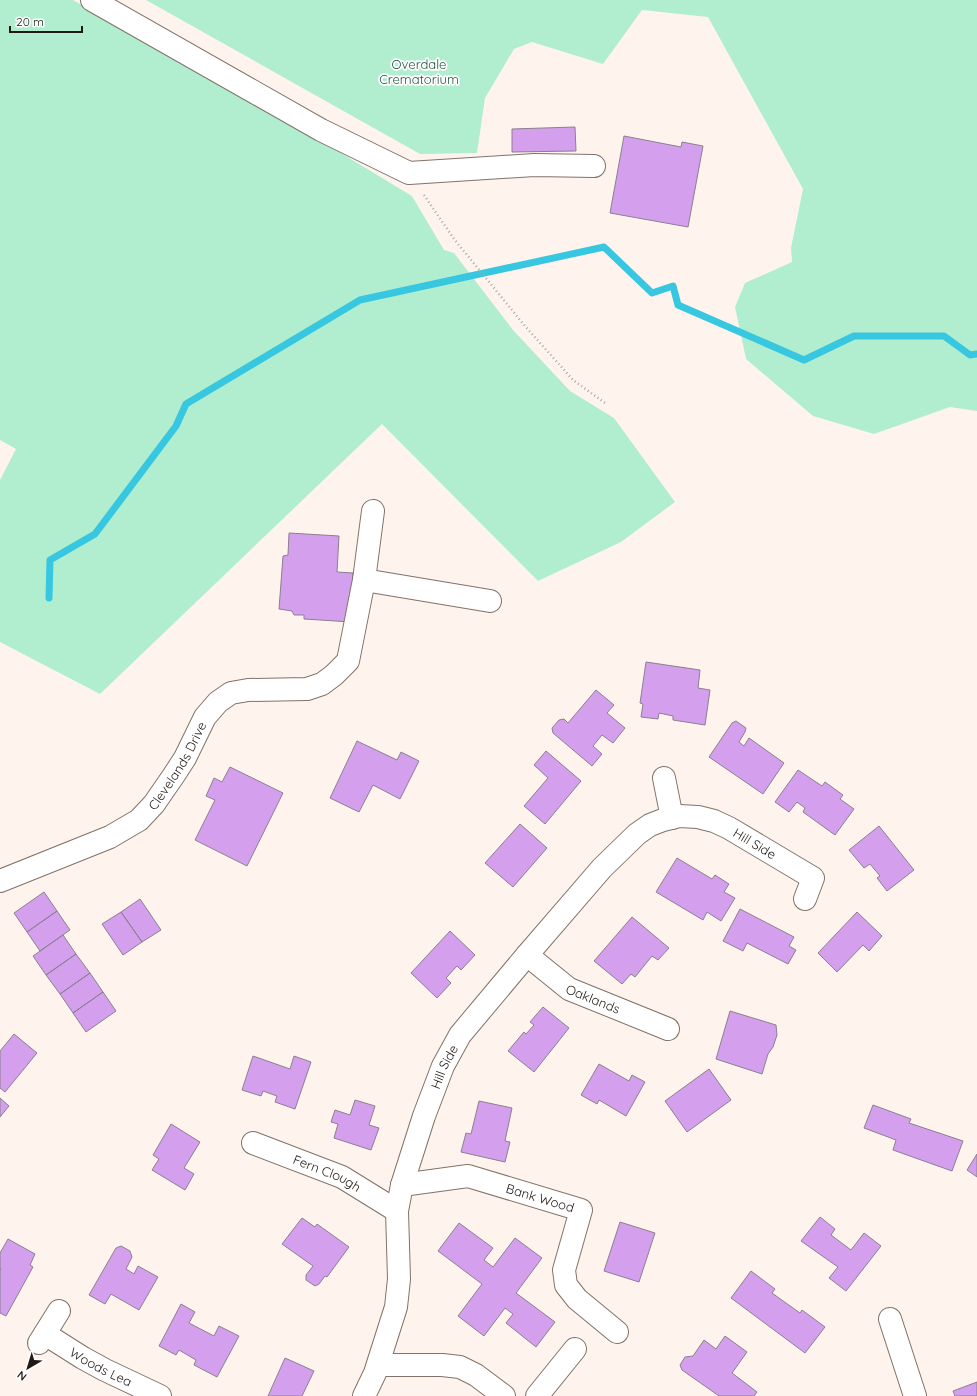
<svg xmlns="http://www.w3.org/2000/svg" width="977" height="1396" font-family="Quicksand,sans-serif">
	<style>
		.green { fill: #b0eecf }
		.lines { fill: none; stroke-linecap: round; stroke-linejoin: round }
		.stream { stroke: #37c7e0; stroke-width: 7 }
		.building { fill: #d49fed; stroke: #8a808f }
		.minor-casing { stroke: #827268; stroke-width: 24 }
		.path { stroke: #aea49e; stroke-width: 2.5; stroke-dasharray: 1 3; stroke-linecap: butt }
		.minor { stroke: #fff; stroke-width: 22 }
		.labels { text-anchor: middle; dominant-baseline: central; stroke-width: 3.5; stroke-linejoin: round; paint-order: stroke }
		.park-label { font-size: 13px; fill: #24513d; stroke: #fff }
		.street-label { font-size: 13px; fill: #201915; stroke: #fff }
	</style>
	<rect width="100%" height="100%" fill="#fff4ed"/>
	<path class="green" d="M0 0H73L316 138 412 196 444 250 454 253 513 330 570 391 614 418 675 502 621 542 538 581 382 424 100 694 0 642V480L16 449 0 440Z
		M146 0H977V411L950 407 874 434 813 416 746 359 735 307 745 283 792 262 791 248 803 189 708 17 642 10 603 64 532 42 514 49 485 98 477 153 420 154Z"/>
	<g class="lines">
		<path class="stream" d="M49 598 50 560 95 534 176 426 186 404 360 300 604 247 652 293 673 286 678 305 804 360 854 336H944L970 355 977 354"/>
	</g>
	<path class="building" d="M575 127 576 151 512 152V129Z
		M624 136 681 147 682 142 703 146 688 227 610 213Z
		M289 533 339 536 337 572 353 573 351 622 304 619V615H294L292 611 279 609 283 556 288 555Z
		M646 662 700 670 698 688 710 690 705 725 673 720V716L659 713 658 719 641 717 643 704 640 703Z
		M596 690 614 705 607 713 625 728 613 743 602 735 593 746 602 754 592 766 553 733 552 728 559 720 564 719 568 723Z
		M736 721 746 728 745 732 739 742 744 746 749 738 784 763 763 794 709 757 732 723Z
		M357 741 397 760 401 752 419 761 400 799 373 785 359 812 330 798Z
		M546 751 581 781 545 824 524 806 548 778 534 765Z
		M230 767 283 793 247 866 195 840 215 800 206 796 214 778 222 782Z
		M798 770 822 786 825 782 843 795 840 799 854 809 835 835 803 812 805 808 797 802 789 812 775 802Z
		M520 824 547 848 513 887 485 863Z
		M879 826 914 870 887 891 877 878 880 876 870 864 864 868 849 850Z
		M677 858 712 879 715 875 729 884 724 892 735 898 721 921 707 912 703 920 656 892Z
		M44 892 57 911 27 932 14 913Z
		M140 899 161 930 142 942 121 912Z
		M740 909 794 937 789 946 796 950 788 964 747 943 743 951 723 941Z
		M57 911 70 930 40 951 27 932Z
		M121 912 142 942 123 955 102 924Z
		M857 912 882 936 869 951 863 945 837 972 818 953Z
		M632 917 669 948 658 960 652 956 635 977 631 974 622 984 594 961Z
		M450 931 475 955 461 970 457 966 446 978 451 983 437 998 411 973Z
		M63 935 76 954 46 975 33 956Z
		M76 954 90 973 60 994 46 975Z
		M90 973 103 992 73 1013 60 994Z
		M103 992 116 1011 86 1032 73 1013Z
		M543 1007 569 1028 534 1072 508 1051 524 1032 526 1034 534 1025 530 1022Z
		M730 1011 776 1025 777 1035 773 1047 768 1054 762 1074 716 1059Z
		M14 1034 37 1053 5 1092 0 1088V1051Z
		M253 1056 290 1069 294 1056 311 1062 295 1109 275 1102 277 1096 263 1091 261 1096 242 1090Z
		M599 1064 629 1081 632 1075 645 1082 626 1116 599 1100 597 1104 581 1095Z
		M709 1069 731 1100 687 1132 665 1101Z
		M0 1098 9 1106 0 1117Z
		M355 1100 375 1106 369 1125 379 1128 371 1150 334 1138 338 1124 331 1122 335 1110 350 1115Z
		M479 1101 512 1108 505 1141 510 1142 505 1162 461 1152 466 1133 471 1134Z
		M873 1105 911 1119 909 1123 963 1141 952 1171 893 1150 896 1140 864 1128Z
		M171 1124 200 1142 184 1168 194 1174 185 1190 152 1170 159 1159 153 1155Z
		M977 1154V1177L967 1170Z
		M820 1217 835 1229 831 1235 851 1250 864 1233 881 1246 846 1291 829 1278 838 1267 801 1241Z
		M302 1218 315 1227 317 1224 349 1247 327 1277 325 1276 319 1284 315 1286 306 1280V1275L313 1266 282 1244Z
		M620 1222 655 1233 639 1282 604 1271Z
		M459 1223 493 1248 484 1260 493 1267 515 1238 542 1258 516 1293 555 1322 536 1347 506 1323 513 1314 505 1308 484 1336 458 1316 482 1284 438 1251Z
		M8 1239 35 1254 30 1265 33 1267 6 1316 0 1313V1271L1 1269 0 1268V1253Z
		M121 1246 130 1251 132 1257 126 1269 134 1274 138 1266 158 1277 139 1310 111 1294 105 1304 89 1295 116 1248Z
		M751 1271 775 1289 772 1293 800 1313 802 1310 825 1327 805 1353 731 1298Z
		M181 1304 195 1312 189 1323 214 1336 219 1326 239 1336 217 1377 194 1365 196 1360 179 1350 176 1355 159 1346Z
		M725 1336 747 1352 732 1373 757 1392 754 1396H719L682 1370 680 1365 685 1357 693 1356 704 1340 716 1349Z
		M285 1358 314 1371 302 1396H268Z
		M977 1382V1396H955L953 1391Z"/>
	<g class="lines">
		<g class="minor-casing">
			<g id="minor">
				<path d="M92 0 321 130 409 173 534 165 594 166"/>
				<path d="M364 580 490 601"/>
				<path d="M664 778 672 818"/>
				<path id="s1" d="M0 881 110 837 139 820 154 804 174 775 185 758 205 717 218 702 231 693 248 690 307 689 322 684 334 675 348 661 364 580 373 511"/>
				<path id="s2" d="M527 955 569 989 668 1029"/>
				<path id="s3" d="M253 1143 342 1177 397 1211"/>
				<path id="s4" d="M402 1185 468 1176 581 1210 564 1270 566 1285 577 1299 617 1332"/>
				<path d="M890 1319 915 1396"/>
				<path id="s5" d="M45 1334 83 1358 105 1370 160 1396"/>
				<path d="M39 1343 59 1311"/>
				<path d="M378 1365H442L460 1367 476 1375 504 1396"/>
				<path id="s6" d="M364 1396 375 1373 396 1307 399 1279 397 1211 402 1185 424 1116 443 1066 460 1035 527 955 602 868 637 834 650 825 663 820 679 816 698 817 714 821 729 828 813 878 805 899"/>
				<path d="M537 1396 575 1349"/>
			</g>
		</g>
		<path class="path" d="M424 195 454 239 525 326 573 380 605 403"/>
		<use href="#minor" class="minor"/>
	</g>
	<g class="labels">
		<g class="park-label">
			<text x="419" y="64">Overdale<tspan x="419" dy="15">Crematorium</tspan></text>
		</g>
		<g class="street-label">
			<text stroke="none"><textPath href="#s1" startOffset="219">Clevelands Drive</textPath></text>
			<text stroke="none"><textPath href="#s6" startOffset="775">Hill Side</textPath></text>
			<text stroke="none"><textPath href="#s2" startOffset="80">Oaklands</textPath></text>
			<text stroke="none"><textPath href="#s6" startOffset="343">Hill Side</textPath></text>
			<text stroke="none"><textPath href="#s3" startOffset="80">Fern Clough</textPath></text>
			<text stroke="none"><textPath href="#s4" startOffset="142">Bank Wood</textPath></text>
			<text stroke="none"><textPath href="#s5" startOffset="65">Woods Lea</textPath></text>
		</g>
	</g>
	<g transform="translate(28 1368) rotate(218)" stroke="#ffffff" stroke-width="3" paint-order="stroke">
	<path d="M0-3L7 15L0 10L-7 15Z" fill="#201915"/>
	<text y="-6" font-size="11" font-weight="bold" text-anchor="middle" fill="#201915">N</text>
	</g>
	<path d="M10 26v6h72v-6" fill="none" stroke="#201915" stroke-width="2"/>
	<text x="16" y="26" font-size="12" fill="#201915" stroke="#ffffff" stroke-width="3" paint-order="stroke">20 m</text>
</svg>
